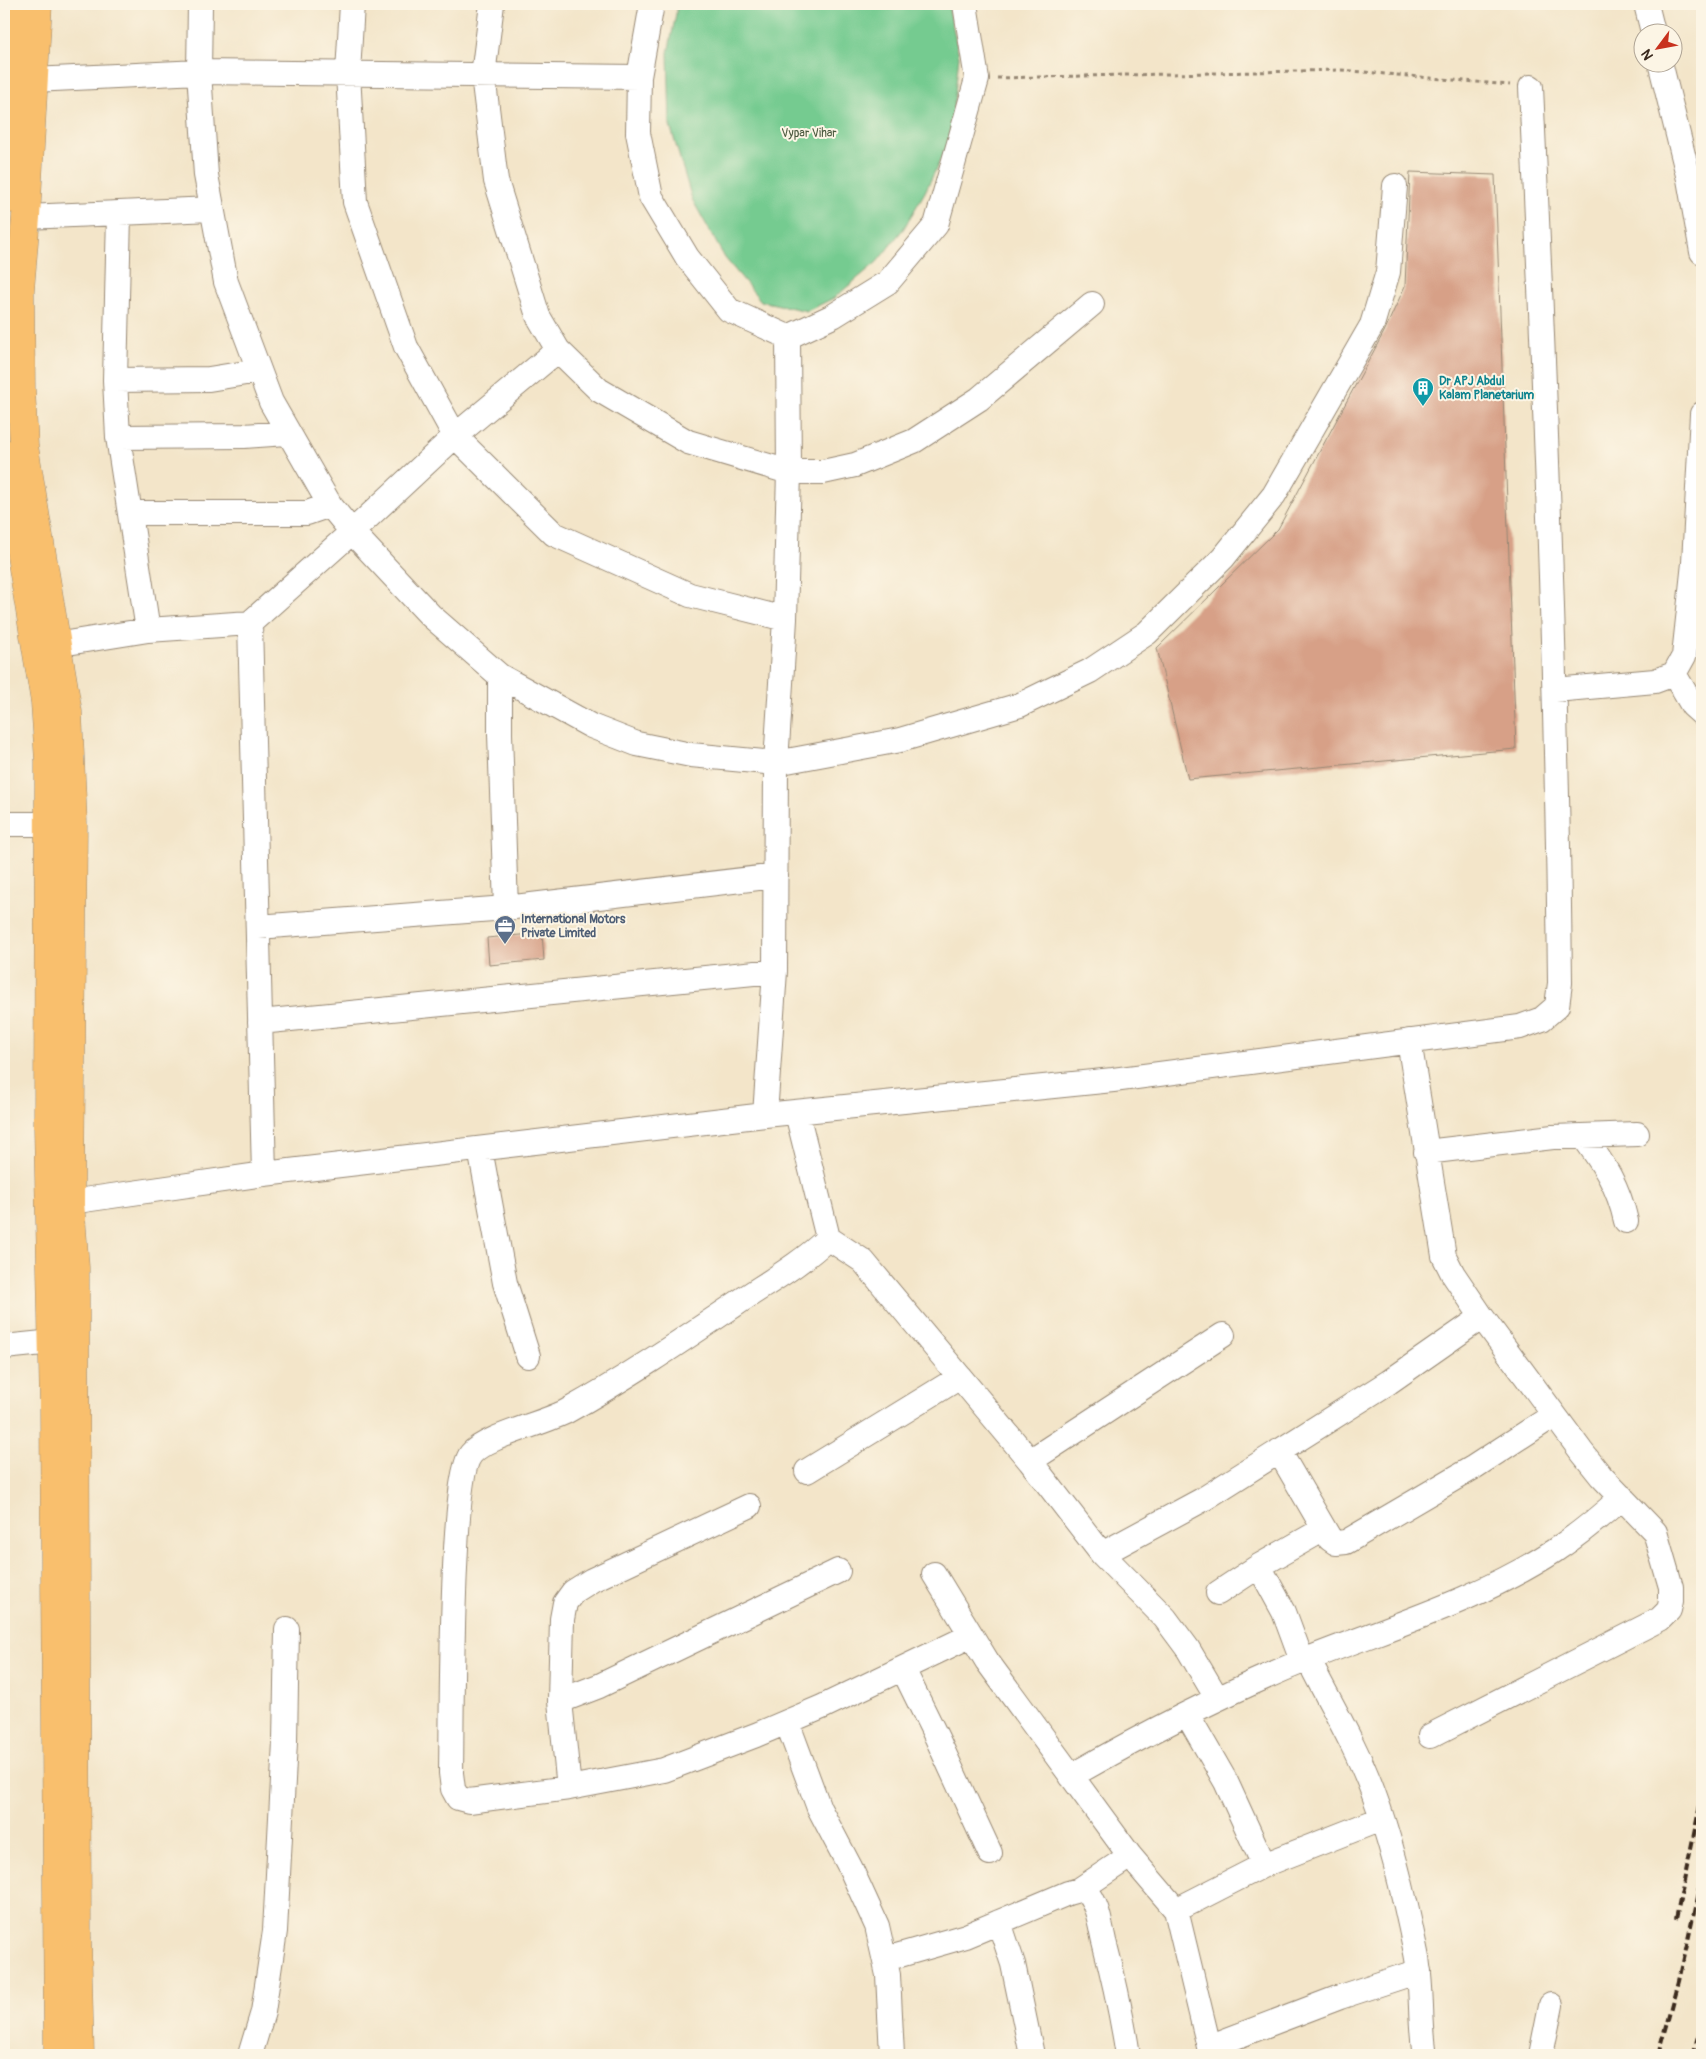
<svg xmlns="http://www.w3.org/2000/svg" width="1706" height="2059" font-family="Pangolin,sans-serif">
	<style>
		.green { fill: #75cb90; stroke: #587a57 }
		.building { fill: #d7a087 }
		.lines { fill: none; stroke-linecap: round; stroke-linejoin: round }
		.minor-casing { stroke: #978874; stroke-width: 26 }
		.major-casing { stroke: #978874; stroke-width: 29 }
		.path { stroke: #978874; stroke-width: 3; stroke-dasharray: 4 4; stroke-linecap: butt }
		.minor { stroke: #fff; stroke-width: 24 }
		.major { stroke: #f9bf6d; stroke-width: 28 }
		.rail { stroke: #3b2a1e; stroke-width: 4; stroke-dasharray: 8 4; stroke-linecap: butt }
		.labels { text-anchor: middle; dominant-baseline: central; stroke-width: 4; stroke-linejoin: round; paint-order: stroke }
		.park-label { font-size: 12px; fill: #4c5a40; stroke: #fcf5e5 }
		.culture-label { font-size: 12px; font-weight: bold; fill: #0d838f; stroke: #fcf5e5; text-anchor: start }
		.service-label { font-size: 12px; font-weight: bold; fill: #4e5e75; stroke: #fcf5e5; text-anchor: start }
	</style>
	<rect width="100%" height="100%" fill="#fcf5e5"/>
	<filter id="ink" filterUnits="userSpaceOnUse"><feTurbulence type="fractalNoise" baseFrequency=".02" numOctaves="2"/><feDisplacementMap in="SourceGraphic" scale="10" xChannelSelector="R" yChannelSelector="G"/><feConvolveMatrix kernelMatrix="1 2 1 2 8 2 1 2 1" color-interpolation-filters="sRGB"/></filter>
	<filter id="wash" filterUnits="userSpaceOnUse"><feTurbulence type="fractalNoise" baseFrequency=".0096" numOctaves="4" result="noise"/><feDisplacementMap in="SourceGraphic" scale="20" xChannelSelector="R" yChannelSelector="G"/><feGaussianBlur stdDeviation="1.12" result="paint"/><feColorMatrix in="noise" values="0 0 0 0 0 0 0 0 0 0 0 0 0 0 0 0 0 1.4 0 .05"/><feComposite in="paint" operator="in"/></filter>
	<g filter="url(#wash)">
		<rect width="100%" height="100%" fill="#f3e5c9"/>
		<path class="green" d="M678 4H948L959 56 950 140 925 192 904 228 877 262 834 298 807 311 761 301 725 258 692 199 670 125 668 53Z"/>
		<g id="blocks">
			<path class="building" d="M1410 172 1495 175 1516 749 1188 779 1157 648 1278 529 1384 332 1405 286Z
				M542 933 544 960 489 965 487 938Z"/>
		</g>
	</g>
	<g filter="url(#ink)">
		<use href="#blocks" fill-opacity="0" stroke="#978874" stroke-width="1"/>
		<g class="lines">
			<g class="minor-casing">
				<path id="minor" d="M200 4 199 72 639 77
					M352 4 348 73 355 202 406 347 455 436 554 534 690 595 785 619
					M492 4 483 75 496 181 538 316 558 350 599 390 688 442 789 472H823L855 465 914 441 979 399 1092 304
					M1646 4 1653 32
					M1660 62 1689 179 1702 252
					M33 80 199 72 206 175 226 282 271 402 330 505 352 532 455 436 558 350
					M119 215 115 380 118 437 148 630
					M26 217 212 209
					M788 337 833 316 888 282 936 225 977 79 965 4
					M115 380 209 379 258 371
					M118 437 244 436 287 433
					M130 513H307L330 505
					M250 623 352 532 430 615 500 676 591 726 637 744 691 755 776 763 900 740 1020 705 1090 671 1147 633 1223 558 1274 495 1372 325 1388 272 1395 186
					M55 645 148 630 250 623 264 1174 70 1202
					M1674 674 1693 706 1702 714
					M500 676V734L506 908
					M1555 690 1655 681 1674 674 1684 656 1694 563 1702 414
					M4 824H49
					M258 927 506 908 776 876
					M260 1022 775 971
					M1409 1041 1444 1256 1453 1274 1482 1317 1581 1451 1601 1476 1655 1532 1671 1587V1601L1669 1610 1660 1619 1430 1736
					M797 1113 828 1238C801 1264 767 1283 736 1304 681 1341 625 1379 567 1411 543 1424 486 1436 471 1454 450 1479 452 1726 451 1773L453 1789 458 1798 469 1801 569 1788 664 1770 756 1735 822 1707 970 1636
					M765 1115 1113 1080 1520 1027 1542 1019 1557 1006 1560 983C1557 684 1545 386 1531 87
					M1583 1136C1604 1165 1618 1185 1626 1221
					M480 1149 505 1283 528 1356
					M1426 1152 1553 1137 1637 1134
					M264 1174 765 1115 775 971 776 763 785 619 789 472 788 337 729 310 687 257 651 197 638 133 639 77 652 4
					M828 1238 863 1261 1030 1461 1102 1554 1165 1618 1188 1649 1217 1698
					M4 1347 53 1342
					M1279 1451 1330 1539 1336 1543 1346 1542 1474 1467 1554 1415
					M1030 1461 1223 1335
					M807 1471 960 1377
					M1102 1554 1202 1500 1389 1382 1482 1317
					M1259 1566 1284 1612 1301 1658 1308 1659C1330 1703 1356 1746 1373 1792 1391 1840 1406 1903 1416 1953 1423 1987 1419 2021 1425 2055
					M934 1574 987 1661 1130 1856 1176 1910 1211 2055
					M1218 1593 1259 1566 1324 1529
					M903 1669 937 1738 990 1853
					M560 1701 599 1686 838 1571
					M1187 1714 1226 1782 1264 1865
					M787 1722 819 1808 850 1867 877 1926 888 1975 892 2055
					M1071 1776C1148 1732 1226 1692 1308 1659 1391 1626 1479 1600 1554 1551 1578 1535 1600 1517 1622 1497
					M569 1788 560 1701 562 1619 565 1603 573 1592 592 1580 749 1506
					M1079 1890 1130 1856
					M1176 1910 1264 1865 1381 1819
					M999 1922 1013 1964 1032 2055
					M886 1959 966 1936 1068 1893 1079 1890H1086C1098 1904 1100 1924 1104 1941 1114 1979 1122 2017 1128 2055
					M1209 2047 1340 1997 1419 1971
					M250 2055 263 2012 275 1931 285 1742 287 1629
					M1541 2055 1551 2005"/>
			</g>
			<g class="major-casing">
				<path id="major" d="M38 4 26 217 20 290 21 389 24 446 68 712 73 823 70 1202 75 1268 77 1938 80 2055
					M4 201 16 4
					M4 453 45 702 49 761 48 1128 54 1409 58 2055"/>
			</g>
			<path class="path" d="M997 78 1341 70 1510 85"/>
			<use href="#minor" class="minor"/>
			<use href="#major" class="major"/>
			<path class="rail" d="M1676 1919 1702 1796
				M1659 2055 1679 1981 1702 1875
				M1693 2055 1702 2023"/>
		</g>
	</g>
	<defs>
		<g id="building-pin" transform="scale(1.125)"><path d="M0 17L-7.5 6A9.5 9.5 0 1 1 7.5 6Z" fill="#0f9aa8" stroke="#fcf5e5"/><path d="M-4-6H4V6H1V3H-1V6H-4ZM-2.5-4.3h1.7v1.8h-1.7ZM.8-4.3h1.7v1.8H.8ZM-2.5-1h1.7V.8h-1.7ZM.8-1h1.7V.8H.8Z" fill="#fff"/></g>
		<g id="office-pin" transform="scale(1.125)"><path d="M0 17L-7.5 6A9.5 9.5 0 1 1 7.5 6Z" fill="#5c6f8a" stroke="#fcf5e5"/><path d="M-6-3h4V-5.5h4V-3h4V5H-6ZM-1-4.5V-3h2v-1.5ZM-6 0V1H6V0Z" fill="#fff"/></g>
	</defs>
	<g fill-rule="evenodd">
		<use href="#building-pin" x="1423" y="388"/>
		<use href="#office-pin" x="505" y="926"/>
	</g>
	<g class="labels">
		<g class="park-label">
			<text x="809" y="133">Vypar Vihar</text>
		</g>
		<g class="culture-label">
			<text x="1439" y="381">Dr APJ Abdul<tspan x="1439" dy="14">Kalam Planetarium</tspan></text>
		</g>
		<g class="service-label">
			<text x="521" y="919">International Motors<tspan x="521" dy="14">Private Limited</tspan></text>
		</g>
	</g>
	<rect width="1706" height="2059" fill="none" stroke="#fcf5e5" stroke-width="20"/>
	<g transform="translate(1658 48) rotate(238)"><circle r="24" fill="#fcf5e5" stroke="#afa495"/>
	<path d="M0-4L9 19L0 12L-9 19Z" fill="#c8321e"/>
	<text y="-8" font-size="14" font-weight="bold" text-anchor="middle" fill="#3b2a1e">N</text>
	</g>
</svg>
